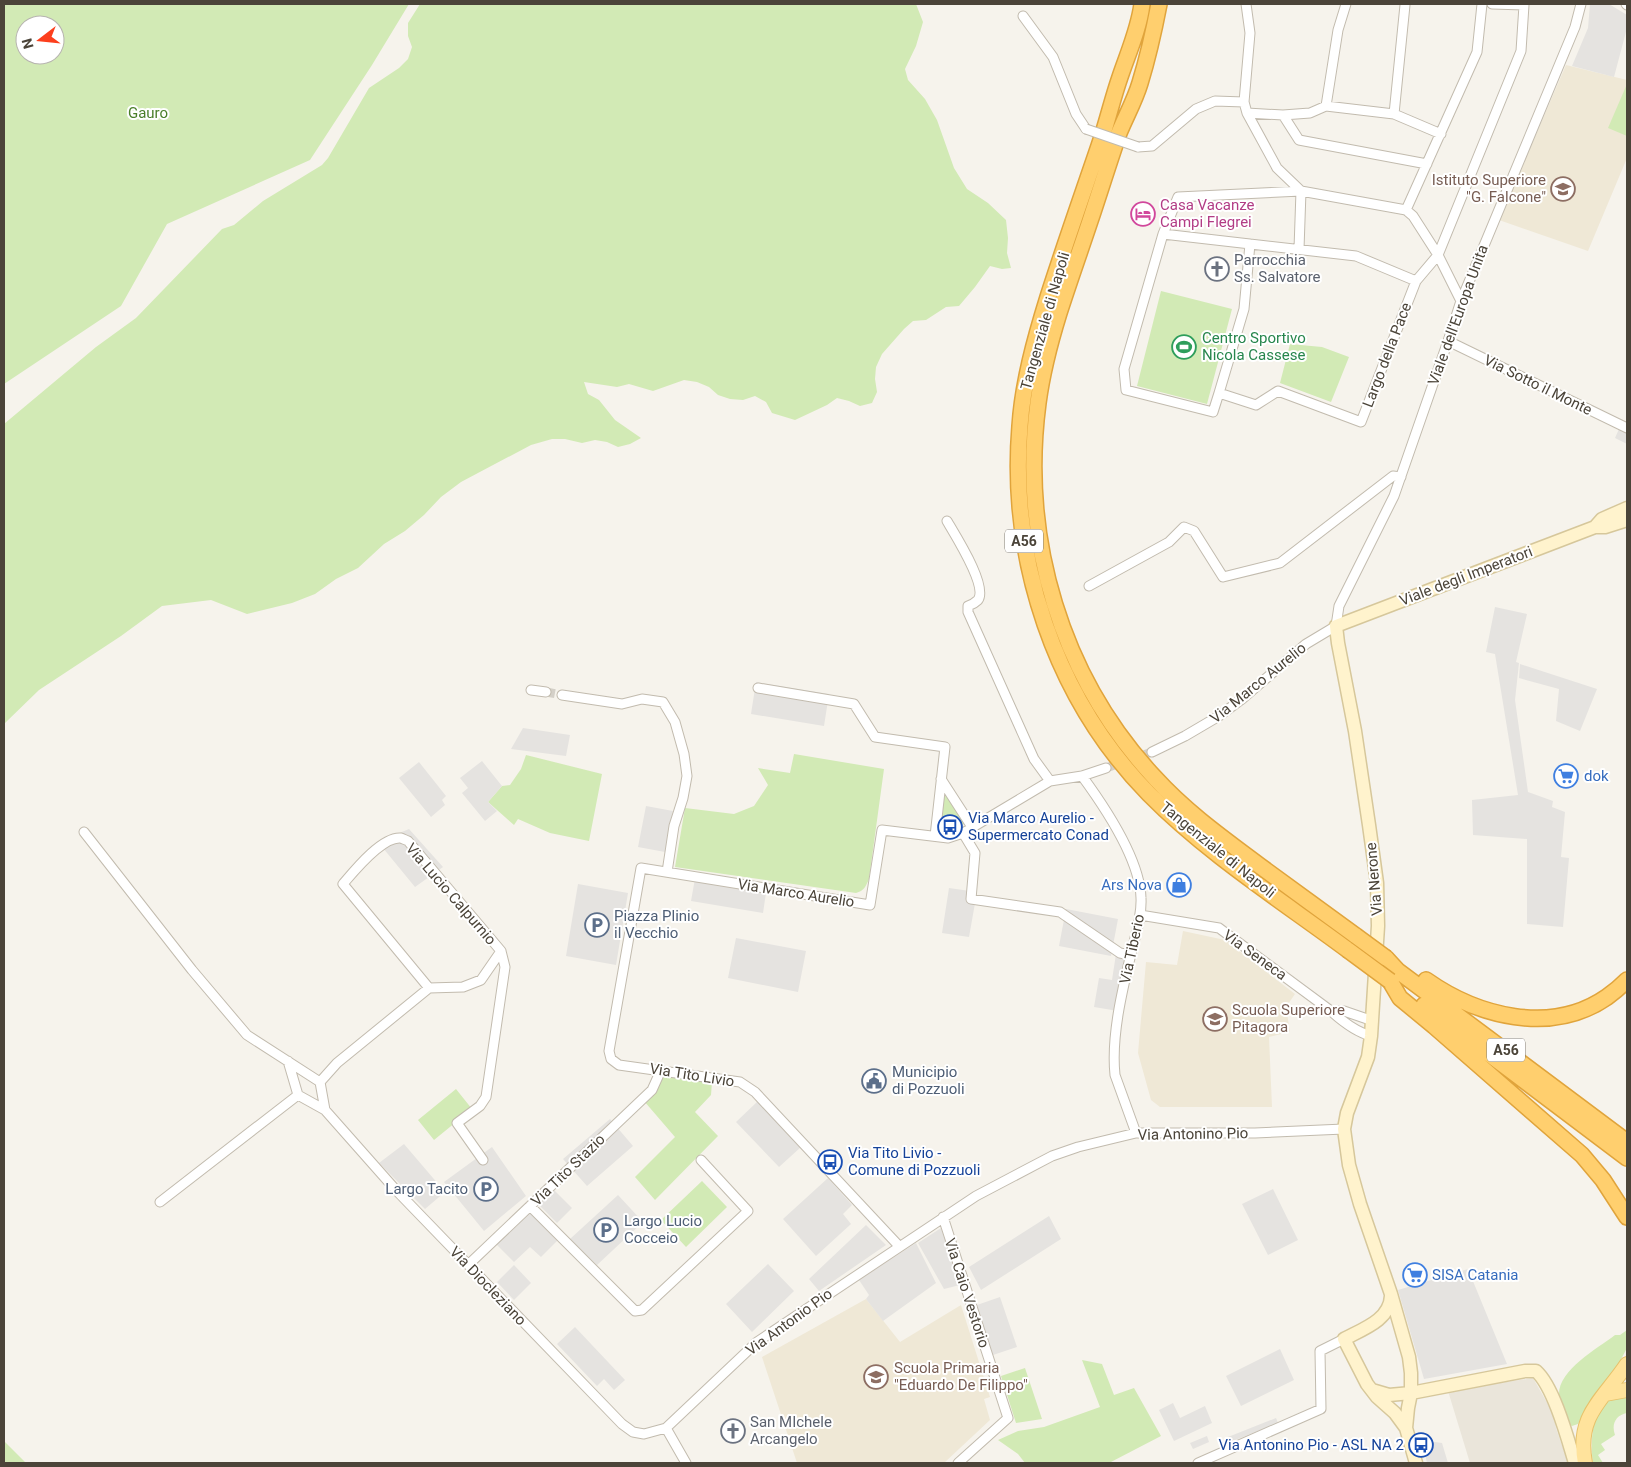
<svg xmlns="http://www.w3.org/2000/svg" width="1631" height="1467" font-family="Roboto,sans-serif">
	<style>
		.residential { fill: #eae5da }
		.education { fill: #efe8d6 }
		.green { fill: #d2eab5; fill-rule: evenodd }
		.parking { fill: #e5e3e0 }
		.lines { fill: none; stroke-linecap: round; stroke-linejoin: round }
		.street-tunnel { stroke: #d4d0c8; stroke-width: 9; stroke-dasharray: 9 4.5; stroke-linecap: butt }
		.street-casing { stroke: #c2bbae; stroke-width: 11 }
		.secondary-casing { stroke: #d6c79b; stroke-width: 15 }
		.primary-casing { stroke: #e6c16a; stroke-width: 16 }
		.highway-casing { stroke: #e0a43c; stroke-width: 18 }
		.street { stroke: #fff; stroke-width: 9 }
		.secondary { stroke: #fff3cd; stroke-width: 12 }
		.primary { stroke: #ffe39c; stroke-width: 14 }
		.highway { stroke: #ffcf6e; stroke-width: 15 }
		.street-bridge-casing { stroke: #c2bbae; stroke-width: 11; stroke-linecap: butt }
		.highway-bridge-casing { stroke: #e0a43c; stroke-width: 18; stroke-linecap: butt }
		.street-bridge { stroke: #fff; stroke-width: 9 }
		.highway-bridge { stroke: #ffcf6e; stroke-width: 15 }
		.labels { text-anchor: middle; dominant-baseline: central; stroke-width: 4; stroke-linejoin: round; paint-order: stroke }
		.shield { fill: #fff; stroke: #817c74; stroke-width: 1 }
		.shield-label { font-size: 14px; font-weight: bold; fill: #4b4439 }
		.park-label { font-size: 15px; fill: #4a7f2a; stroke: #fff }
		.education-label { font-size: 15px; fill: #785e54; stroke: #fff; text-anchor: start }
		.hotel-label { font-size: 15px; fill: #b23c85; stroke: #fff; text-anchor: start }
		.worship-label { font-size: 15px; fill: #5b616d; stroke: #fff; text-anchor: start }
		.street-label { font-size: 15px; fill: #4b4439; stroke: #fff }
		.leisure-label { font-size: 15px; fill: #27864d; stroke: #fff; text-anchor: start }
		.shop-label { font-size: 15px; fill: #366cbe; stroke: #fff; text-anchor: start }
		.transit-label { font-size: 15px; fill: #164399; stroke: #fff; text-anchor: start }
		.service-label { font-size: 15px; fill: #4e5e75; stroke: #fff; text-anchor: start }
	</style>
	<rect width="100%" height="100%" fill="#f6f3ec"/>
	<path class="residential" d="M1533 1378 1553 1413 1556 1428 1568 1463H1470L1448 1391Z"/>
	<path class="education" d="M1566 65 1627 80V158L1588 251 1499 220Z
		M1183 931 1225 940 1295 994 1286 1007 1290 1032 1269 1037 1272 1107H1160L1151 1100 1138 1053 1146 962 1177 965Z
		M866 1299 900 1342 961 1305 990 1397 984 1399 990 1420 944 1463H797L762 1357Z"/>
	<path class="green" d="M4 4H409L372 65 310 160 167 224 121 306 4 384ZM25 25H55V55H25Z
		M420 4H916L923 22 916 46 905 69 908 80 925 99 937 120 954 168 967 189 988 203 1006 220 1008 238 1007 253 1011 268 1002 269 990 266 975 287 959 306 946 307 926 320 913 321 904 329 882 354 876 367 875 379 877 392 872 403 860 406 849 401 837 398 827 405 795 420 772 413 766 402 755 396 743 400 730 399 718 395 709 387 697 382 684 380 653 391 629 384 617 387 584 382 588 394 599 400 615 420 641 438 630 444 618 447 607 442 595 440 582 443 565 439H552L531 445 461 482 441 497 424 515 405 531 384 544 358 568 336 579 315 594 292 603 247 614 211 600 162 606 121 636 39 690 4 724V424L96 347 136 318 222 229 234 225 263 201 322 165 328 158 369 88 399 68 408 59 412 47 408 36V23Z
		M1627 84V136L1608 128Z
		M1161 291 1232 309 1207 404 1137 386Z
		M1290 344 1322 347 1349 357 1331 402 1280 383Z
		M794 754 884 769 869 879C866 886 864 891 856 893L675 867 685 808 734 814 754 806 768 785 758 768 790 773Z
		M526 755 602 774 589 841 550 833 518 819 514 825 488 802 502 786 510 785 521 769Z
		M944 790 964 824 953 828 940 827Z
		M663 1075 712 1082 711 1095 695 1112 718 1136 655 1200 635 1177 675 1137 644 1101Z
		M456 1089 472 1109 434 1140 418 1120Z
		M702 1181 727 1207 686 1247 661 1220Z
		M1627 1330V1348L1619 1363 1591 1400 1578 1424 1572 1426C1566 1423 1565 1416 1563 1410 1561 1405 1559 1400 1559 1395 1558 1370 1597 1349 1615 1335H1620Z
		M1082 1360 1102 1364 1114 1395 1134 1388 1161 1436 1109 1463H1025L1018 1454 998 1440 1018 1431 1044 1427 1100 1407Z
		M1025 1368 1042 1419 1016 1423 1001 1376Z
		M1627 1396V1413C1616 1415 1611 1424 1615 1435L1601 1444 1605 1450 1598 1455 1603 1463H1593C1590 1444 1591 1409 1612 1399 1616 1397 1622 1397 1627 1396Z
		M4 1441 26 1463H4Z"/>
	<path class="parking" d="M1590 4H1609L1627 15V28L1614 77 1572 66 1588 28Z
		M1619 429 1627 433V444L1615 438Z
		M1495 607 1527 614 1516 662 1519 663 1515 700 1528 792 1553 801 1552 807 1565 812 1561 857 1569 858 1563 927 1527 924V839L1473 835 1472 800 1518 795 1495 654 1486 652Z
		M1520 664 1597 689 1580 731 1556 721 1559 689 1519 678Z
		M756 682 829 694 824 726 751 714Z
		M523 728 570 735 566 756 511 749Z
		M482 761 502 786 488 802 497 811 485 821 462 793 468 788 460 778Z
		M419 762 446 796 442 800 445 805 431 817 399 778Z
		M646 806 673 811 665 852 638 847Z
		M409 829 443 867 415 887 378 842Z
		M696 873 767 886 763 913 691 901Z
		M578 884 628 893 616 965 566 956Z
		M949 888 977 892 969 937 942 933Z
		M1066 909 1118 919 1111 956 1059 946Z
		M736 938 806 951 798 992 728 978Z
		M1116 954 1127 956 1118 1011 1094 1007 1099 978 1112 980Z
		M758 1101 801 1147 779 1167 736 1122Z
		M610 1119 633 1146 587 1186 563 1159Z
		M404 1144 445 1192 425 1209 379 1163Z
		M492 1147 526 1196 484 1231 444 1182Z
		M828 1178 852 1205 843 1214 851 1224 816 1256 783 1219Z
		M553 1189 572 1208 557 1223 538 1204Z
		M1273 1189 1298 1240 1268 1255 1242 1204Z
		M618 1195 643 1222 597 1265 570 1239Z
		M530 1209 559 1239 541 1257 530 1247 514 1262 496 1244Z
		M1049 1216 1061 1239 981 1290 969 1267Z
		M866 1225 886 1245 819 1291 809 1279Z
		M941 1228 960 1285 944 1289 918 1243Z
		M916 1243 936 1283 883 1321 866 1299 869 1295 859 1280Z
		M768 1264 794 1291 752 1332 726 1304Z
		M514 1265 531 1283 514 1300 497 1282Z
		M1468 1269 1507 1364 1424 1379 1398 1290Z
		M1000 1297 1017 1347 993 1355 977 1305Z
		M575 1327 625 1380 614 1390 604 1379 597 1386 557 1344Z
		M1280 1349 1294 1380 1241 1406 1226 1376Z
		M1173 1403 1180 1418 1205 1406 1212 1423 1174 1441 1159 1410Z
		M1276 1418 1278 1423 1230 1442 1228 1437Z
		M1207 1436 1209 1442 1193 1449 1190 1443Z
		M1435 1442 1442 1443 1448 1463H1427L1423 1446Z"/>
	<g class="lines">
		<path class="street-tunnel" d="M546 692 562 695
			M1106 768 1152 752"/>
		<g class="street-casing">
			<path id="street" d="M1246 4 1250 33 1244 102 1247 113 1277 168 1301 191 1299 249
				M1626 4 1627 5
				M1023 16 1053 57 1076 114 1086 129
				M1326 106 1338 30 1346 4
				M1247 113 1283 115 1310 113 1326 106 1394 114 1441 134
				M1394 114 1405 5
				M1283 115 1299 140 1427 164
				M1138 147 1152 146 1196 109 1215 101 1244 102
				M1406 210 1477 52 1482 4
				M1163 234 1356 256 1416 281 1438 255 1521 51 1524 5 1492 4
				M1250 244 1244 309 1219 393 1256 405 1278 391 1361 422 1416 281
				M1448 341 1627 428
				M1219 393 1213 412 1126 390 1124 369 1163 234 1178 197 1301 191 1406 210 1413 216 1438 255 1461 301
				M947 521C955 535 988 586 978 600 976 602 971 605 968 606V612L1034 759 1050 781
				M1089 586 1169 542 1184 527 1194 531 1223 577 1280 563 1393 476 1401 477
				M758 688 854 704 875 737 945 747 935 836
				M531 690 546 692
				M562 695 622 704 642 699 663 702 675 722 684 754 687 776 683 798 674 826 667 872
				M1152 752 1185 736 1219 716 1242 699 1306 644 1336 626 1339 606 1394 496 1448 341 1461 301 1575 27 1581 4
				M1082 776C1104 806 1140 859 1141 898 1142 917 1135 936 1131 954 1122 991 1111 1037 1115 1075L1136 1133
				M941 779 972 827
				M84 832 192 970 247 1035 320 1082
				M963 833 975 853 971 899 1060 912 1120 953 1130 955
				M1140 915 1219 928 1331 1011
				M1371 1036C1356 1032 1342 1021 1331 1011H1344L1373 1021
				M288 1061 298 1095 325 1110 394 1188 622 1424 633 1432 644 1434 666 1428 757 1342 976 1196 1052 1156 1078 1147 1136 1133H1255L1344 1129
				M320 1082 337 1063 429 988 463 987 481 980 501 951 408 841C406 840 403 839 401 838 382 836 354 871 343 884L429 988
				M320 1082 325 1110
				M483 1160 457 1123 480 1106 486 1097 505 967 501 951
				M160 1202 298 1095
				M530 1206 635 1311 642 1310 748 1211 701 1160
				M943 1217 1008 1418 958 1463
				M899 1246 755 1092 740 1082 619 1065 611 1059 609 1051 641 868 870 905 882 830 948 838 963 833 1050 781 1082 776 1106 768
				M468 1265 652 1090 661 1070
				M666 1428 686 1463
				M1198 1463 1321 1409 1320 1351 1344 1339"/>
		</g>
		<g class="secondary-casing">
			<path id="secondary" d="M1595 527H1605L1627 520
				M1391 1296C1390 1320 1363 1329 1344 1339L1367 1384 1377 1397 1395 1413 1406 1428
				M1372 1390 1389 1395 1411 1393 1525 1371H1536C1554 1387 1568 1440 1575 1463
				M1416 1463 1406 1428 1408 1408 1411 1393V1373L1409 1357 1391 1294 1360 1204 1349 1165 1344 1129 1347 1113 1368 1057 1371 1036 1378 926 1377 883 1369 825 1355 731 1338 643 1336 626 1595 527 1602 519 1627 508"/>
		</g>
		<g class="primary-casing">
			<path id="primary" d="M1605 1394 1627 1390
				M1585 1463C1576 1415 1603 1400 1627 1364"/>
		</g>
		<g class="highway-casing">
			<path id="highway" d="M1142 4C1139 29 1128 53 1120 77 1112 100 1107 123 1099 146 1082 196 1064 247 1048 297 1035 339 1023 382 1020 426 1009 560 1055 698 1149 794 1207 853 1282 901 1348 950
				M1159 4C1154 30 1148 57 1140 83 1135 100 1126 116 1119 133 1109 162 1100 191 1090 221 1080 251 1069 282 1059 313 1050 342 1042 373 1038 403 1020 539 1061 678 1156 779 1186 812 1224 839 1260 866 1292 889 1324 913 1356 936
				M1386 958 1398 971 1627 1142
				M1426 980C1477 1016 1551 1036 1607 997 1614 992 1621 986 1627 980
				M1390 981 1400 998 1434 1026 1582 1155 1603 1180 1627 1217
				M1424 1005 1627 1158"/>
		</g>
		<use href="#street" class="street"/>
		<use href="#secondary" class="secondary"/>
		<use href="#primary" class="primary"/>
		<use href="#highway" class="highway"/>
		<g class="street-bridge-casing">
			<path id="street-bridge" d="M1086 129 1138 147"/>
		</g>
		<g class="highway-bridge-casing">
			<path id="highway-bridge" d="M1356 936 1386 958
				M1348 950 1390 981"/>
		</g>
		<use href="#street-bridge" class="street-bridge"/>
		<use href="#highway-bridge" class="highway-bridge"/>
	</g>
	<defs>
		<g id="school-ring" transform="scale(1.25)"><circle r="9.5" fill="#fff" stroke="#8d6e63" stroke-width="1.5"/><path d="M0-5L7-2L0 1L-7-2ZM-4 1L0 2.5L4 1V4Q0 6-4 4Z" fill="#8d6e63"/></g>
		<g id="hotel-ring" transform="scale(1.25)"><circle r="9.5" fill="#fff" stroke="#d1479c" stroke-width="1.5"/><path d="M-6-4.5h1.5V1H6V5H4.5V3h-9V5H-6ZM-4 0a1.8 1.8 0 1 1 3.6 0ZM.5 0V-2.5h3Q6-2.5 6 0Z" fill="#d1479c"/></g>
		<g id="church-ring" transform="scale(1.25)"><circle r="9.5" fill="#fff" stroke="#6b7280" stroke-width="1.5"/><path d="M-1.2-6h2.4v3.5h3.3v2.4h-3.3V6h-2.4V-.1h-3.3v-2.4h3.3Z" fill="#6b7280"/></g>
		<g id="stadium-ring" transform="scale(1.25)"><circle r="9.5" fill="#fff" stroke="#2e9e5b" stroke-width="1.5"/><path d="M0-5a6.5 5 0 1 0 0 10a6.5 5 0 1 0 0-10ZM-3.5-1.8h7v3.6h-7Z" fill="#2e9e5b"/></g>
		<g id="supermarket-ring" transform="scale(1.25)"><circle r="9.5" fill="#fff" stroke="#3f7fe0" stroke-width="1.5"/><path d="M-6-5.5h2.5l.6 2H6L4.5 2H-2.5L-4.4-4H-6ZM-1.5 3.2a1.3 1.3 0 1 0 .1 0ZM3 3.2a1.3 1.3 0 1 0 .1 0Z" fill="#3f7fe0"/></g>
		<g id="bus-ring" transform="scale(1.25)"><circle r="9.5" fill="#fff" stroke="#1a4fb4" stroke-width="1.5"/><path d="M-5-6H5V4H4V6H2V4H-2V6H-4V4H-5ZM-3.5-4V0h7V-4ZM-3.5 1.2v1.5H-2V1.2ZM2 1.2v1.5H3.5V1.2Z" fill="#1a4fb4"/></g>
		<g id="shop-ring" transform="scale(1.25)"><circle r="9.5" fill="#fff" stroke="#3f7fe0" stroke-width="1.5"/><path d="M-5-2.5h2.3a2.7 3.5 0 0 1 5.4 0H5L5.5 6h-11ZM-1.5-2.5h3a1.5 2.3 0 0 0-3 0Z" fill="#3f7fe0"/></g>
		<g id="parking-ring" transform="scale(1.25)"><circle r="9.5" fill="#fff" stroke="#5c6f8a" stroke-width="1.5"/><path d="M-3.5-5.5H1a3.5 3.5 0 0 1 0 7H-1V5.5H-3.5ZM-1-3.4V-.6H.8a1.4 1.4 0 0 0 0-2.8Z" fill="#5c6f8a"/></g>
		<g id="civic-ring" transform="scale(1.25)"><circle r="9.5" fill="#fff" stroke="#5c6f8a" stroke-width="1.5"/><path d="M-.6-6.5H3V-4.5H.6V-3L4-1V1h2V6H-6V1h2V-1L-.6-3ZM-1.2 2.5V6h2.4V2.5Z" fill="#5c6f8a"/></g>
	</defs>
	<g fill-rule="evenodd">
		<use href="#school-ring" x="1563" y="189"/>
		<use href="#hotel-ring" x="1143" y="214"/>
		<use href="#church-ring" x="1217" y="269"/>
		<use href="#stadium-ring" x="1184" y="347"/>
		<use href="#supermarket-ring" x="1566" y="776"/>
		<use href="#bus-ring" x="950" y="827"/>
		<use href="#shop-ring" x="1179" y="885"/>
		<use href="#parking-ring" x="597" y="925"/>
		<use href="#school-ring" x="1215" y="1019"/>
		<use href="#civic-ring" x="874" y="1081"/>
		<use href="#bus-ring" x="830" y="1162"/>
		<use href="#parking-ring" x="486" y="1189"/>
		<use href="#parking-ring" x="606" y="1230"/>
		<use href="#supermarket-ring" x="1415" y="1275"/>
		<use href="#school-ring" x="876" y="1377"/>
		<use href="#church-ring" x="733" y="1431"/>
		<use href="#bus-ring" x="1421" y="1445"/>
	</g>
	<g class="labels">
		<g class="shield">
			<rect x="1005" y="529.5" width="38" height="23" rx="4"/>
			<rect x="1487" y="1038.5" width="38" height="23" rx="4"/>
		</g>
		<g class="shield-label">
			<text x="1024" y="541">A56</text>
			<text x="1506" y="1050">A56</text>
		</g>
		<g class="park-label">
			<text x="148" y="113">Gauro</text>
		</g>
		<g class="education-label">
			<text x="1546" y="180" text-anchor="end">Istituto Superiore<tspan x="1546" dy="17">"G. Falcone"</tspan></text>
			<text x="1232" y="1010">Scuola Superiore<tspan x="1232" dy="17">Pitagora</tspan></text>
			<text x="894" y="1368">Scuola Primaria<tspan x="894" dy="17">"Eduardo De Filippo"</tspan></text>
		</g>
		<g class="hotel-label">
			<text x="1160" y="205">Casa Vacanze<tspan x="1160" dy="17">Campi Flegrei</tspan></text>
		</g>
		<g class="worship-label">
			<text x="1234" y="260">Parrocchia<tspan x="1234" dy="17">Ss. Salvatore</tspan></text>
			<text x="750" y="1422">San MIchele<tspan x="750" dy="17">Arcangelo</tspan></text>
		</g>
		<g class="street-label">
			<text transform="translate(1458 315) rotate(-70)">Viale dell'Europa Unita</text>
			<text transform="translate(1045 321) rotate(-74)">Tangenziale di Napoli</text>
			<text transform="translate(1387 355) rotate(-69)">Largo della Pace</text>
			<text transform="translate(1538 385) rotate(26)">Via Sotto il Monte</text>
			<text transform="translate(1466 576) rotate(-21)">Viale degli Imperatori</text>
			<text transform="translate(1258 683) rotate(-39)">Via Marco Aurelio</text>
			<text transform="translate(1218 850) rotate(39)">Tangenziale di Napoli</text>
			<text transform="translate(1374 879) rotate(-95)">Via Nerone</text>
			<text transform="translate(796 893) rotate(9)">Via Marco Aurelio</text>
			<text transform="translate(451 894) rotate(49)">Via Lucio Calpurnio</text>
			<text transform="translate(1132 949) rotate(-78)">Via Tiberio</text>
			<text transform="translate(1255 955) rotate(36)">Via Seneca</text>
			<text transform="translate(692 1075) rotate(9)">Via Tito Livio</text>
			<text transform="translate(1193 1134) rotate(-1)">Via Antonino Pio</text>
			<text transform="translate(568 1170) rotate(-44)">Via Tito Stazio</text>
			<text transform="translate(488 1286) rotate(46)">Via Diocleziano</text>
			<text transform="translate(967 1293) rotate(72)">Via Caio Vestorio</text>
			<text transform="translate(789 1322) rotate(-36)">Via Antonio Pio</text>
		</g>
		<g class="leisure-label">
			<text x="1202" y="338">Centro Sportivo<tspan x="1202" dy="17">Nicola Cassese</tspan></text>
		</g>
		<g class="shop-label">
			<text x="1584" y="776">dok</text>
			<text x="1162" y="885" text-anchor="end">Ars Nova</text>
			<text x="1432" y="1275">SISA Catania</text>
		</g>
		<g class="transit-label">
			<text x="968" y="818">Via Marco Aurelio -<tspan x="968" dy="17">Supermercato Conad</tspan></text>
			<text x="848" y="1153">Via Tito Livio -<tspan x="848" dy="17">Comune di Pozzuoli</tspan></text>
			<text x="1404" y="1445" text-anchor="end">Via Antonino Pio - ASL NA 2</text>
		</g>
		<g class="service-label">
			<text x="614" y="916">Piazza Plinio<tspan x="614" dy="17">il Vecchio</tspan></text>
			<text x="892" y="1072">Municipio<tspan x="892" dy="17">di Pozzuoli</tspan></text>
			<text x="468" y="1189" text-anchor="end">Largo Tacito</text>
			<text x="624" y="1221">Largo Lucio<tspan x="624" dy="17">Cocceio</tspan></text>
		</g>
	</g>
	<rect width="1631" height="1467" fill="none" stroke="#4b4439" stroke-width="10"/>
	<g transform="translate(40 40) rotate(254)"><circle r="24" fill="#ffffff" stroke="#b7b4b0"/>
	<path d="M0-4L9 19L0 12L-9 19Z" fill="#fc3f1d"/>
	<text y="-8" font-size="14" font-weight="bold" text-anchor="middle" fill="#4b4439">N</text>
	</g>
</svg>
